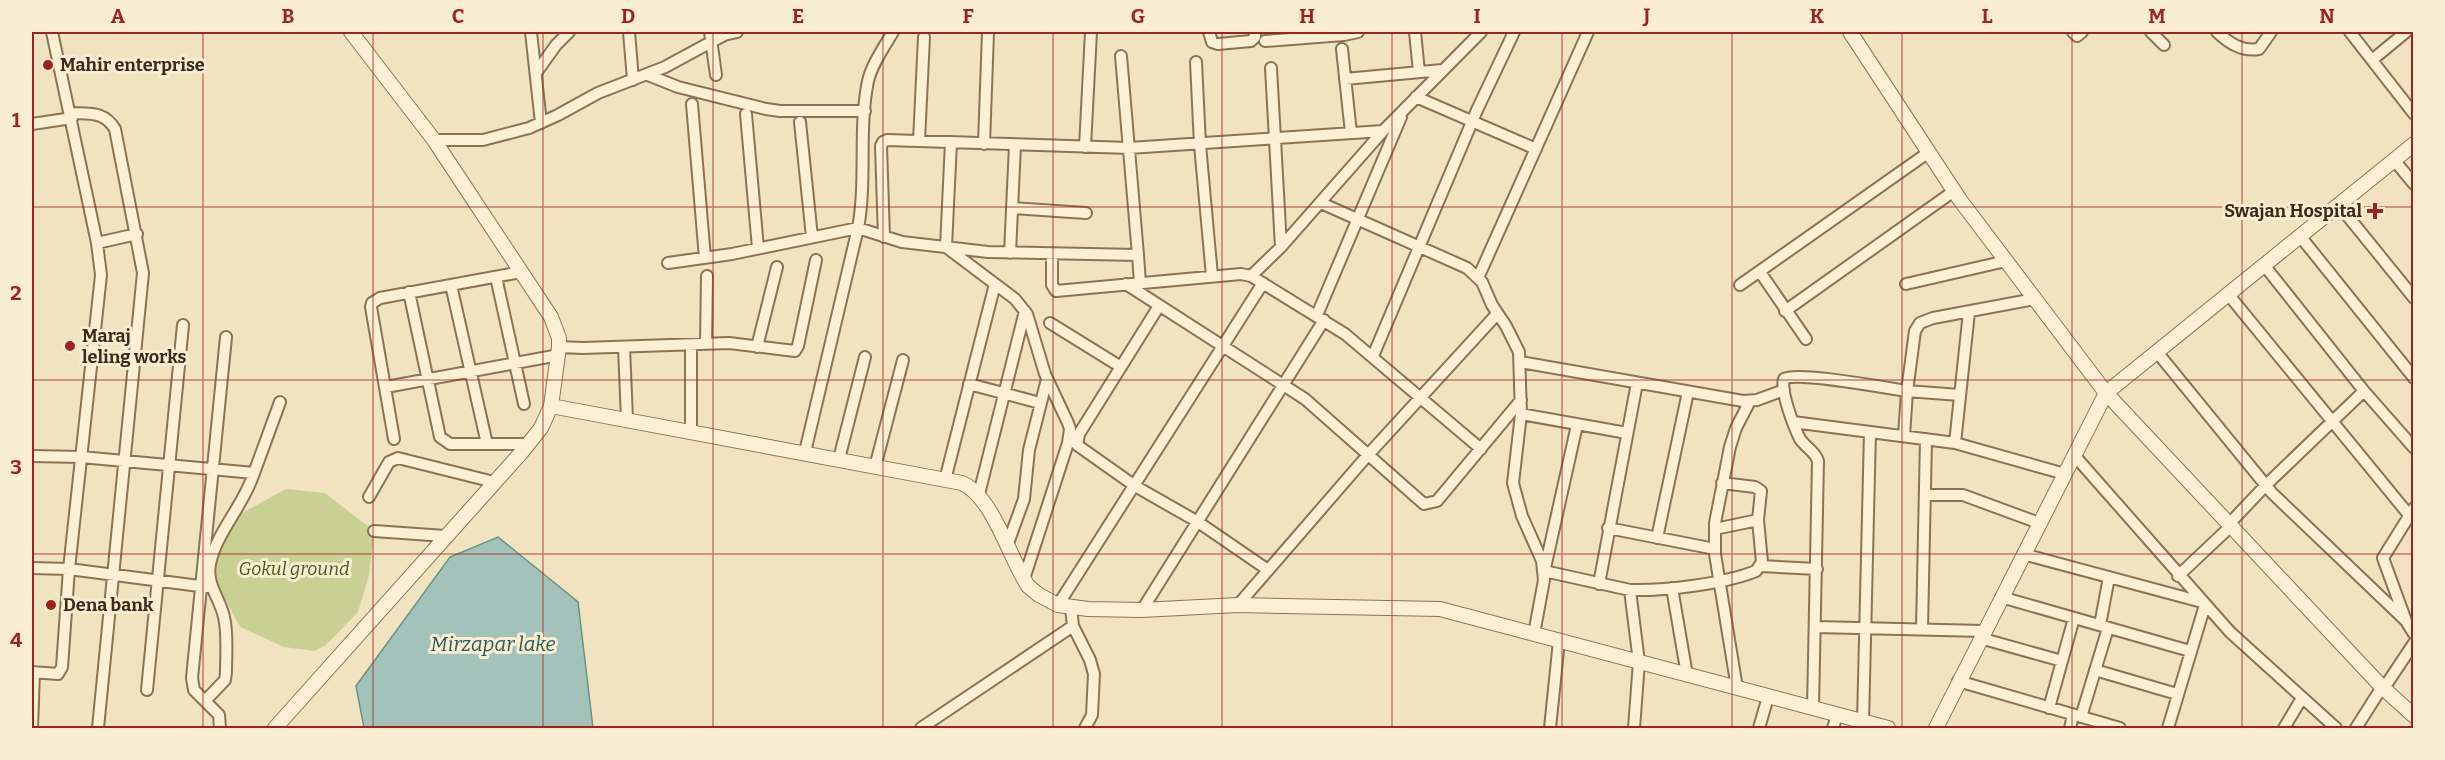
<svg xmlns="http://www.w3.org/2000/svg" width="2445" height="760" font-family="Bitter,serif">
	<style>
		.green { fill: #c8d093 }
		.water { fill: #a3c3ba; stroke: #699288; stroke-width: 1.5 }
		.lines { fill: none; stroke-linecap: round; stroke-linejoin: round }
		.minor-casing { stroke: #8c7356; stroke-width: 14 }
		.tertiary-casing { stroke: #8c7356; stroke-width: 16 }
		.minor { stroke: #fbf0d4; stroke-width: 10 }
		.tertiary { stroke: #fbf0d4; stroke-width: 14 }
		.grid { fill: none; stroke: #9f2222; stroke-width: 1.5; stroke-opacity: 0.55 }
		.poi-dot { fill: #9f2222; stroke: #f8edd0; stroke-width: 2 }
		.labels { text-anchor: middle; dominant-baseline: central; stroke-width: 6; stroke-linejoin: round; paint-order: stroke }
		.poi-label { font-size: 18px; font-weight: bold; fill: #3a2b1c; stroke: #f8edd0; text-anchor: start }
		.park-label { font-size: 18px; font-style: italic; fill: #495821; stroke: #f8edd0 }
		.water-label { font-size: 20px; font-style: italic; fill: #2a5b58; stroke: #f8edd0 }
		.neatline { fill: none; stroke: #9f2222; stroke-width: 2 }
		.grid-label { font-size: 20px; text-anchor: middle; font-weight: bold; fill: #9f2222 }
	</style>
	<rect width="100%" height="100%" fill="#f1e3c0"/>
	<path class="green" d="M286 489 325 493 374 531 369 575 358 612 326 645 314 651 284 647 240 627 209 568 233 518Z"/>
	<path class="water" d="M498 537 578 602 593 728H364L356 686 450 557Z"/>
	<g class="lines">
		<g class="minor-casing">
			<path id="minor" d="M531 32 541 123
				M629 32 633 80
				M710 32 716 75
				M1209 32 1212 42 1218 44 1251 41 1255 37V32
				M1415 32 1419 72
				M2073 32 2077 36 2082 32
				M2151 32 2164 45
				M2217 32C2229 43 2242 52 2259 49L2271 32
				M2350 32 2414 114
				M1265 41 1344 35 1358 32
				M1342 49 1351 133
				M2372 60 2406 32
				M1196 62 1200 145 1212 276
				M1271 68 1281 247
				M536 73 556 45 569 32
				M648 75 678 87 766 109 780 111H865
				M1345 79 1442 70
				M1416 97 1536 149
				M692 104 705 258
				M71 113C90 114 104 111 115 129L143 273 98 728
				M746 114 758 248
				M800 122 812 237
				M32 124 72 118
				M434 140H483L529 128 558 115 598 93 665 67 724 35 737 32
				M919 141 924 37
				M951 142 946 247 1015 299 1027 314 1045 374 1068 423 1070 429 1068 443 1024 579
				M984 144 988 32
				M1085 147 1091 32
				M2394 160 2414 184
				M1321 203 1467 268 1482 282 1492 305 1506 326 1519 352 1521 414 1513 483 1522 516 1542 561 1544 580 1534 634
				M2338 204 2414 298
				M1012 208 1086 213
				M2300 236 2414 378
				M884 237 881 146 883 142 887 140 1129 148 1383 131
				M97 243 137 234
				M1010 253 1015 145
				M1052 254V285L1056 291 1241 274 1251 276 1345 334 1481 449
				M1138 255 1140 283
				M668 263 732 254 858 228 902 242 988 252 1138 255 1121 56
				M2264 265 2364 391 2414 448
				M1760 272 1806 339
				M1251 276 1281 247 1383 131 1481 32
				M496 277 524 404
				M1478 278 1588 32
				M1126 284 1305 399 1424 504 1437 501 1521 400
				M1906 284 2006 261
				M451 285 487 444
				M1740 285 1929 152
				M409 292 440 437 450 444H528
				M2228 294 2409 515
				M1159 306 1079 434 1077 445 1135 486 1198 522 1268 570
				M1785 311 1954 191
				M1317 315 1401 117
				M1050 323 1121 367
				M706 344 707 276
				M559 347 583 348 729 343 795 351 798 346 816 260
				M624 347 627 419
				M757 347 777 267
				M2157 352 2272 493 2406 621
				M1373 356 1477 110 1514 32
				M1520 362 1743 401 1757 400 1784 390
				M969 384 1040 403
				M386 387 559 355
				M1521 414 1627 433
				M1793 422 1955 443 2065 474
				M691 431V345
				M1904 436 1907 391 1960 395
				M394 439 371 307 372 303 380 298 521 272
				M1955 443 1969 312
				M805 452 858 228C867 180 858 130 868 81 872 64 884 47 893 32
				M2074 455 2230 632 2336 728
				M32 456 81 457 254 473 280 402
				M839 459 865 357
				M875 467 903 360
				M945 480 995 284
				M979 494 1025 311
				M1925 495H1963L2039 523
				M369 497 389 462 398 458 494 482
				M2414 508 2383 558 2406 621 2414 634
				M2229 524 2266 485 2364 391
				M1608 528 1715 549
				M1715 529 1758 520
				M374 531 445 536
				M1657 538 1688 392
				M1007 546 1024 499 1029 450 1047 379
				M2023 554 2202 602
				M1761 566 1817 569
				M32 568 69 569 207 587
				M1545 568 1577 425
				M1544 571 1630 590C1664 591 1724 584 1756 571L1762 562 1758 520 1761 491 1755 487 1722 483
				M2178 576 2231 526
				M1599 584 1637 383
				M1672 588 1687 675
				M1630 590 1639 662 1634 728
				M2001 597 2190 651
				M1058 605 1263 283
				M1238 605 1367 456 1497 314
				M1071 608 1073 626 1090 660 1094 674 1092 715 1085 728
				M1142 610 1324 320
				M2100 625 2109 577
				M1815 627 1984 631
				M1922 629 1926 439
				M1980 638 2062 661
				M2095 670 2177 694
				M32 672 58 674 62 667 69 569 101 275 97 243 52 32
				M1958 681 2120 728
				M1737 688 1715 554V523L1730 447 1736 428 1750 401
				M2384 688 2414 643
				M147 690 183 325
				M205 701 225 680 226 672C226 655 228 634 224 617 220 598 206 585 210 564 216 533 244 505 254 473
				M1813 708 1818 461C1815 451 1806 448 1800 439 1794 427 1780 391 1784 379 1797 371 1886 388 1907 391L1915 331 1920 323 1933 318 2035 299
				M2049 708 2074 618
				M2081 717 2108 628
				M1863 722 1870 432
				M32 728 34 672
				M220 728 219 715 194 690 192 678 226 337
				M921 728 1073 626
				M1550 728 1559 641
				M1759 728 1768 697
				M1833 728 1837 715
				M2070 728 2073 715
				M2168 728 2205 605
				M2284 728 2302 698
				M2356 728 2382 687"/>
		</g>
		<g class="tertiary-casing">
			<path id="tertiary" d="M351 32 434 140 551 317 559 338V347L551 406
				M1850 32 1960 200 2106 393 2382 687 2414 716
				M275 728 521 453 541 428 551 406 962 483C993 497 1009 557 1028 586L1039 595 1058 605 1088 609 1142 610 1238 605 1440 609 1888 728
				M1936 728 2106 393 2414 144"/>
		</g>
		<use href="#minor" class="minor"/>
		<use href="#tertiary" class="tertiary"/>
	</g>
	<path class="grid" d="M203 32V728M373 32V728M543 32V728M713 32V728M883 32V728M1053 32V728M1222 32V728M1392 32V728M1562 32V728M1732 32V728M1902 32V728M2072 32V728M2242 32V728M32 207H2414M32 380H2414M32 554H2414"/>
	<g class="poi-dot">
		<circle cx="48" cy="65" r="6"/>
		<path d="M2372 202h6v6h6v6h-6v6h-6v-6h-6v-6h6z"/>
		<circle cx="70" cy="346" r="6"/>
		<circle cx="51" cy="605" r="6"/>
	</g>
	<g class="labels">
		<g class="poi-label">
			<text x="60" y="65">Mahir enterprise</text>
			<text x="2362" y="211" text-anchor="end">Swajan Hospital</text>
			<text x="82" y="336">Maraj<tspan x="82" dy="21">leling works</tspan></text>
			<text x="63" y="605">Dena bank</text>
		</g>
		<g class="park-label">
			<text x="294" y="569">Gokul ground</text>
		</g>
		<g class="water-label">
			<text x="493" y="644">Mirzapar lake</text>
		</g>
	</g>
	<rect width="2445" height="760" fill="none" stroke="#f8edd0" stroke-width="66"/>
	<rect x="33" y="33" width="2379" height="694" class="neatline"/>
	<g class="grid-label">
		<text x="118" y="23">A</text>
		<text x="288" y="23">B</text>
		<text x="458" y="23">C</text>
		<text x="628" y="23">D</text>
		<text x="798" y="23">E</text>
		<text x="968" y="23">F</text>
		<text x="1138" y="23">G</text>
		<text x="1307" y="23">H</text>
		<text x="1477" y="23">I</text>
		<text x="1647" y="23">J</text>
		<text x="1817" y="23">K</text>
		<text x="1987" y="23">L</text>
		<text x="2157" y="23">M</text>
		<text x="2327" y="23">N</text>
		<text x="16" y="127">1</text>
		<text x="16" y="300">2</text>
		<text x="16" y="474">3</text>
		<text x="16" y="647">4</text>
	</g>
</svg>
